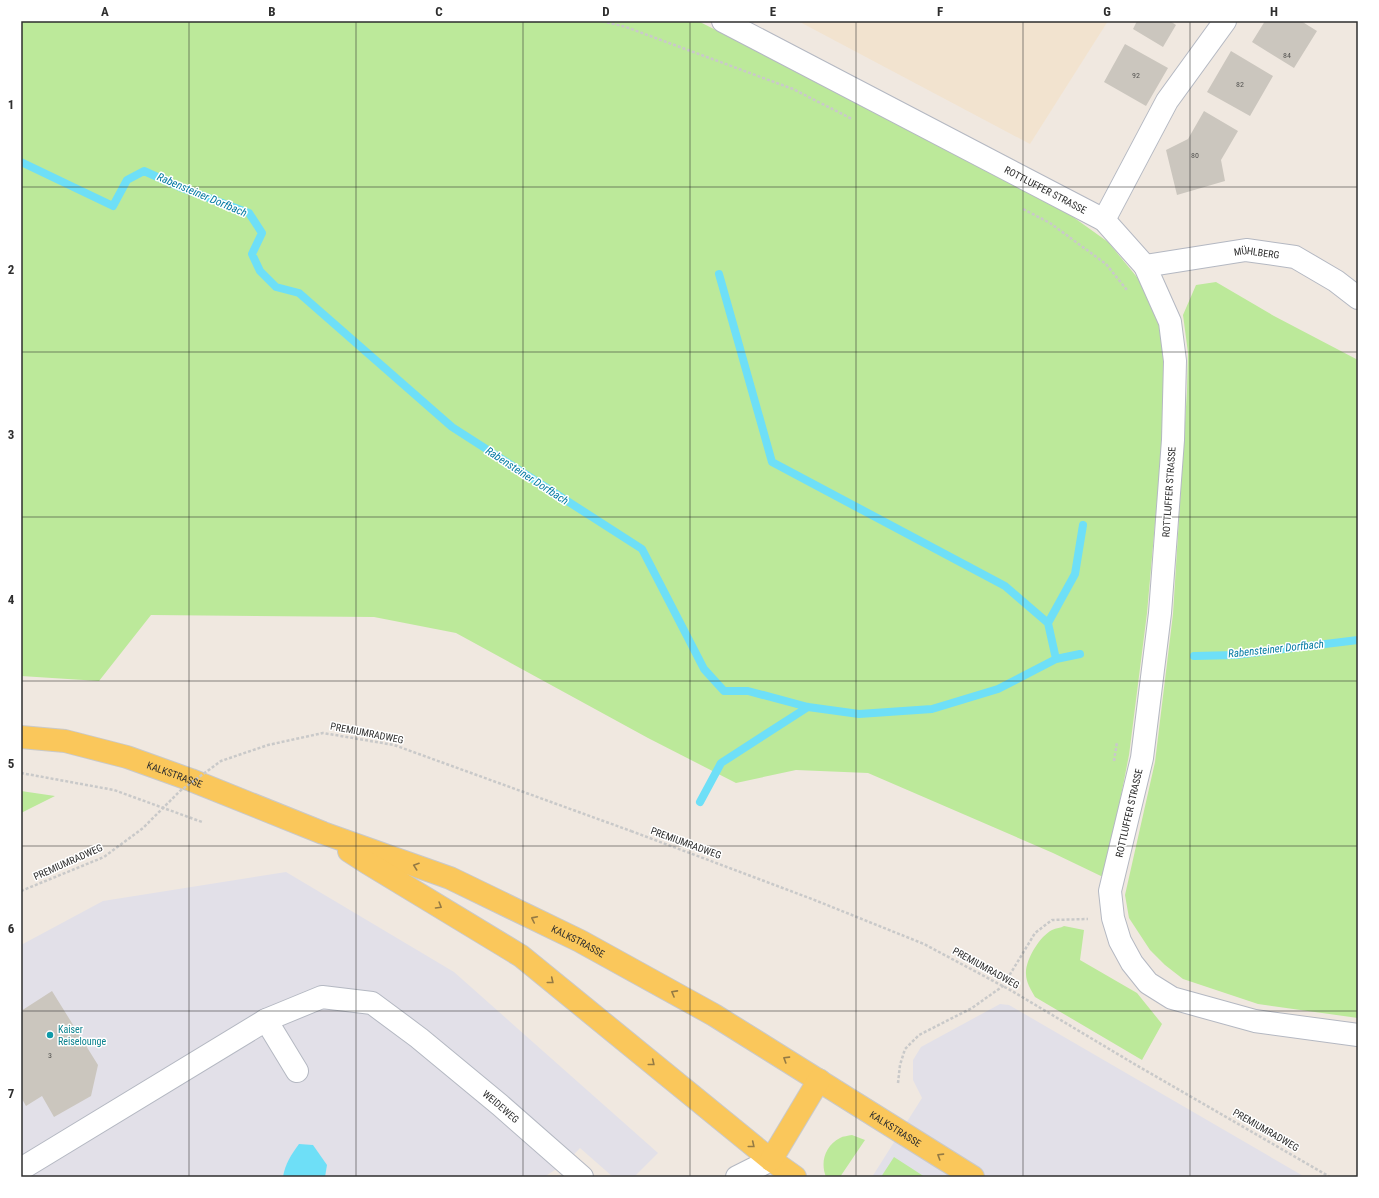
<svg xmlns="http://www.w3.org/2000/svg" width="1379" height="1198" font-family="'Roboto Condensed',sans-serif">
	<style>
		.industrial { fill: #e2e0e8 }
		.education { fill: #f2e3cf }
		.green { fill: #bce99a }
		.water { fill: #6edff7 }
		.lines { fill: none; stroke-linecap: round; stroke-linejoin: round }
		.stream { stroke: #6edff7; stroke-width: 8 }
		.building { fill: #cbc6be }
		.minor-casing { stroke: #b4b8c2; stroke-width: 24 }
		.major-casing { stroke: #c9c9c9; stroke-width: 24 }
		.path { stroke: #c9c9c9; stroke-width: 2.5; stroke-dasharray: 3 2; stroke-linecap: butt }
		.minor { stroke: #fff; stroke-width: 22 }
		.major { stroke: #fac75b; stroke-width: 22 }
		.path-bridge { stroke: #c9c9c9; stroke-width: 2.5; stroke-dasharray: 3 2; stroke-linecap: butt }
		.oneway { stroke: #947a44 }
		.grid { fill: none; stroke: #2e2e2e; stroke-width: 1; stroke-opacity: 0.55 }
		.culture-dot { fill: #0f9aa8; stroke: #fff; stroke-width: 1.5 }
		.labels { text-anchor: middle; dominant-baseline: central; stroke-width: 3; stroke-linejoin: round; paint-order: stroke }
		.number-label { font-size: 8px; fill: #555452 }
		.street-label { font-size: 10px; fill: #2e2e2e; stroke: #fff }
		.culture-label { font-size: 10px; fill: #0d838f; stroke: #fff; text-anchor: start }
		.water-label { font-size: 11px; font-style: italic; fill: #057ba3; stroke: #fff }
		.neatline { fill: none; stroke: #2e2e2e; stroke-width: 1.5 }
		.grid-label { font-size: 13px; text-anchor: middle; font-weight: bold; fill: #2e2e2e }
	</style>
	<rect width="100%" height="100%" fill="#f0e8e0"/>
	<path class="industrial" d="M286 872 454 972 658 1153 634 1177H613L580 1148 566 1163 544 1177H21V945L103 901Z
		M1000 1004 1009 1005 1305 1177H872L922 1098 913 1080V1060L921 1047Z"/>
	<path class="education" d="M798 21H1108L1030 144Z"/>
	<path class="green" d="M21 21H698L1048 199 1108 242 1141 282 1161 324 1166 360V400L1147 613 1129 755 1108 862 1103 877 1053 853 868 773 796 770 736 783 648 738 456 633 374 617 151 615 99 681 21 676Z
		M1216 282 1274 316 1358 360V1018L1258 1004 1183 979 1165 965 1150 950 1129 918 1125 895 1155 762 1173 614 1187 391 1188 353 1183 315 1196 285Z
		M21 791 55 796 21 813Z
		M1064 926 1084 930 1080 960 1137 993 1162 1024 1142 1060 1035 997C1031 990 1026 982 1026 974 1025 960 1040 936 1052 930 1056 928 1061 928 1064 926Z
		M852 1135 865 1140 840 1177H826C820 1162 825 1146 840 1138 843 1136 848 1136 852 1135Z
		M894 1157 925 1177H881Z"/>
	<path class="water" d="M299 1144 313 1145 327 1165 325 1177H283C285 1164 291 1155 299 1144Z"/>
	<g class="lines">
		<path class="stream" d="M21 162 113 206 127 180 144 171 182 188 249 213 262 233 252 254 260 271 276 287 299 293 452 427 642 549 704 669 724 691H748L808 707 859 714 932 709 998 689 1056 659 1080 654
			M719 274 772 462 1005 586 1048 623 1056 659
			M1048 623 1075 574 1083 525
			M1194 656 1236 655 1358 640
			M700 802 721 763 808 707"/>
	</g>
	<path class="building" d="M1137 21H1170L1176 25 1163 47 1133 29Z
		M1265 21H1301L1317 31 1294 68 1252 42Z
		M1125 44 1168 68 1146 106 1104 82Z
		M1231 51 1273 76 1250 116 1207 92Z
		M1204 111 1238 131 1221 160 1225 181 1177 195 1166 150 1188 139Z
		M52 991 98 1065 91 1096 54 1117 42 1096 26 1106 22 1099 21 1100V1011Z"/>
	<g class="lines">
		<g class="minor-casing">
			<g id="minor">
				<path id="s1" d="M723 21 1104 220 1145 266 1170 322 1175 361 1173 440 1160 613 1142 758 1110 891 1113 918 1120 941 1132 963 1148 983 1172 998 1255 1021 1358 1035"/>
				<path d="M1104 220 1167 101 1225 21"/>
				<path id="s2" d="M1145 266 1246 250 1295 257 1336 281 1358 298"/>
				<path d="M266 1020 297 1071"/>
				<path id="s3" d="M21 1169 266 1020 322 997 372 1003 419 1038 500 1105 582 1177"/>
				<path d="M737 1177 771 1160"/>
			</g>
		</g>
		<g class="major-casing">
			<g id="major">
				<path id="s4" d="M21 737 65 741 127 757 191 780 323 833 450 878 580 941 714 1015 973 1177"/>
				<path d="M349 851 366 862 521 956 771 1160 795 1177"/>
				<path d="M771 1160 819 1080"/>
			</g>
		</g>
		<path class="path" d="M602 21 626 27 793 89 852 119
			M1023 209 1050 223 1106 264 1127 290
			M1114 761 1117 742
			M21 773 114 790 202 822
			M631 831 812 899 924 944 1012 991 1131 1062 1330 1177
			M898 1083 900 1065 905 1049 919 1035 972 1008 1003 986 1035 933 1052 920 1088 919"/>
		<use href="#minor" class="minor"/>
		<use href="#major" class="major"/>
		<path class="path-bridge" d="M21 891 104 857 143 828 180 791 221 761 268 745 323 733 394 745 631 831"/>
	</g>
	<defs><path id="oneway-chevron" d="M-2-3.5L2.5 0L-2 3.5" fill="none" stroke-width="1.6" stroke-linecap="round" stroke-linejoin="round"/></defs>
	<g class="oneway">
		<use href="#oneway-chevron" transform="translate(416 866) rotate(-161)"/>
		<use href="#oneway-chevron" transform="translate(439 906) rotate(31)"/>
		<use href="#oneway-chevron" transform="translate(534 919) rotate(-154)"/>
		<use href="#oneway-chevron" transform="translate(551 981) rotate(39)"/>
		<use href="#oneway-chevron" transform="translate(674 993) rotate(-151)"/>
		<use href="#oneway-chevron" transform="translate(786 1059) rotate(-148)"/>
		<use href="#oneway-chevron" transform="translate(652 1063) rotate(39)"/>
		<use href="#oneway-chevron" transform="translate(752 1145) rotate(39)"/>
		<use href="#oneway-chevron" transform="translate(940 1156) rotate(-148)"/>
	</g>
	<path class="grid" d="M189 21V1177M356 21V1177M523 21V1177M690 21V1177M856 21V1177M1023 21V1177M1190 21V1177M21 187H1358M21 352H1358M21 517H1358M21 681H1358M21 846H1358M21 1011H1358"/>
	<circle class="culture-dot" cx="50" cy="1035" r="4"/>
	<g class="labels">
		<g class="number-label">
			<text x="1287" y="55">84</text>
			<text x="1136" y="75">92</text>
			<text x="1240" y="84">82</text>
			<text x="1195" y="155">80</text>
			<text x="50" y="1055">3</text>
		</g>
		<g class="street-label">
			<text stroke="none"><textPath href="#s1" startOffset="364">ROTTLUFFER STRASSE</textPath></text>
			<text stroke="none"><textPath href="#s2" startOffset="113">MÜHLBERG</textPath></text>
			<text transform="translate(1169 492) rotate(-86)">ROTTLUFFER STRASSE</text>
			<text transform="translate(367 733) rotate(11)">PREMIUMRADWEG</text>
			<text stroke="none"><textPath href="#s4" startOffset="159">KALKSTRASSE</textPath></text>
			<text transform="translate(1129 813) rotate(-77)">ROTTLUFFER STRASSE</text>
			<text transform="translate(686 843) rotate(20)">PREMIUMRADWEG</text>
			<text transform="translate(68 862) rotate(-24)">PREMIUMRADWEG</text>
			<text stroke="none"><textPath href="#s4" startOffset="596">KALKSTRASSE</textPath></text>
			<text transform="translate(986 968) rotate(29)">PREMIUMRADWEG</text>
			<text stroke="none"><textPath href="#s3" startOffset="563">WEIDEWEG</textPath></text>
			<text stroke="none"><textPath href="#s4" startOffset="965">KALKSTRASSE</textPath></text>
			<text transform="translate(1266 1130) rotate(30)">PREMIUMRADWEG</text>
		</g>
		<g class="culture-label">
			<text x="58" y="1029">Kaiser<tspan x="58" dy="12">Reiselounge</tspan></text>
		</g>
		<g class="water-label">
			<text transform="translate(202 195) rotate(23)">Rabensteiner Dorfbach</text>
			<text transform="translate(527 476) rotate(33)">Rabensteiner Dorfbach</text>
			<text transform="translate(1276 649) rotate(-6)">Rabensteiner Dorfbach</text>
		</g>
	</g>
	<rect width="1379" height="1198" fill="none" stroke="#ffffff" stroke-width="44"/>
	<rect x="22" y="22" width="1335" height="1154" class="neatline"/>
	<g class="grid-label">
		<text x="105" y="16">A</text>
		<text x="272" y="16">B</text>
		<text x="439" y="16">C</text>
		<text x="606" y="16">D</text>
		<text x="773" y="16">E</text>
		<text x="940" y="16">F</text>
		<text x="1107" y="16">G</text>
		<text x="1274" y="16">H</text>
		<text x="11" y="109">1</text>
		<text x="11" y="274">2</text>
		<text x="11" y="439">3</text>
		<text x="11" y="604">4</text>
		<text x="11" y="768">5</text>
		<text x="11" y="933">6</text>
		<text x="11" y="1098">7</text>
	</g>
</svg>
